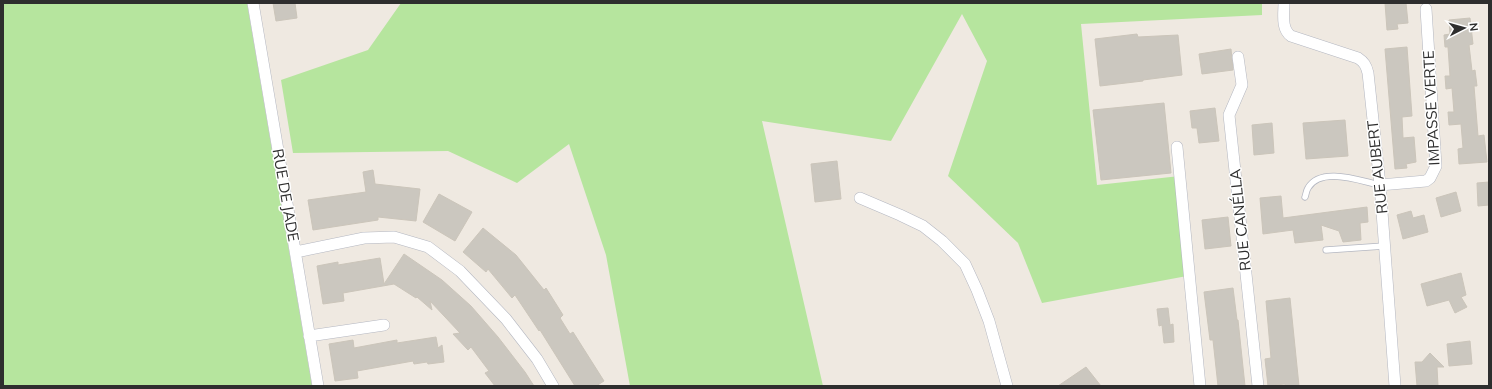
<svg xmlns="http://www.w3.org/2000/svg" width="1492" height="389" font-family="Mulish,sans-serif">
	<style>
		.green { fill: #b6e59e }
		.building { fill: #cbc7bf; stroke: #cbc5ba }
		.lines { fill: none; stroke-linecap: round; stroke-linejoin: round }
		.lane-casing { stroke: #b4b7c1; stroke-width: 7 }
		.street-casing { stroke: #b4b7c1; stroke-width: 12 }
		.lane { stroke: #fff; stroke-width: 5.5 }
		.street { stroke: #fff; stroke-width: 11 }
		.labels { text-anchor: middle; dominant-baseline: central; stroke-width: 3; stroke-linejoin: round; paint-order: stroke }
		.street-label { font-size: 15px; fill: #2e2e2e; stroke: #fff }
	</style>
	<rect width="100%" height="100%" fill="#efe9e1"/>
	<path class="green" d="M3 3H247L312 386H3Z
		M401 3H1262V15L1081 24 1097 185 1180 176 1187 276 1042 303 1018 243 948 176 987 61 962 14 891 141 762 121 823 386H630L606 255 569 144 517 183 448 151 293 153 281 80 368 50Z"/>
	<path class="building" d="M273 3H295L297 18 276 21Z
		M1385 3H1406L1408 23 1397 24 1398 29 1387 30Z
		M1470 18 1473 44 1469 45 1472 71 1475 70 1477 86H1474L1478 136 1484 135 1487 162 1459 164 1458 149 1463 148 1461 124 1449 125 1448 112H1454L1452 88 1446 89 1445 76H1450L1448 47H1445L1444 35 1450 34 1449 20Z
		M1137 34 1138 37 1178 35 1182 75 1143 80V81L1100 86 1095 39Z
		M1407 47 1412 116 1402 117 1403 138 1414 137 1416 162 1406 164 1407 168 1395 169 1385 49Z
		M1231 49 1233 70 1202 74 1199 54Z
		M1164 103 1171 173 1101 180 1093 110Z
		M1215 108 1219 141 1199 143 1197 128H1192L1190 111Z
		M1345 120 1348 156 1306 159 1303 123Z
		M1272 123 1274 153 1254 155 1252 125Z
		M837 161 841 199 815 202 811 164Z
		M373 170 375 184 420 189 416 221 378 217V220L313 230 308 200 366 192 363 172Z
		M1489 182V205L1478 206 1477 183Z
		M1456 192 1461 211 1441 217 1436 198Z
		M439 194 472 212 455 241 423 222Z
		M1281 196 1283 218 1367 207 1368 222 1360 223 1361 240 1343 242 1339 231 1321 225 1323 240 1295 243 1293 230 1263 234 1260 198Z
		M1411 211 1413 218 1424 215 1428 232 1403 239 1397 215Z
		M1228 217 1231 246 1205 249 1202 220Z
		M483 228 516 255 544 290 546 288 563 315 560 318 570 334 573 332 604 381 596 386H575L540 330 539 331 515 295 512 298 488 269 486 272 463 252Z
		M404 254 442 280 471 306 498 337 525 372 534 386H495L485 373 489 371 471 347 468 350 453 334 460 333 430 301 432 310 417 297 416 298 394 284 343 293 344 301 323 304 317 266 338 262V265L380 258 384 284Z
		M1461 273 1466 295 1461 297 1467 307 1455 313 1449 300 1427 306 1421 284Z
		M1233 288 1237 320H1238L1245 386H1218L1213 340H1210L1204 292Z
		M1290 298 1299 386H1285V384L1268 386 1265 359 1271 358 1266 301Z
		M1168 308 1170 325 1173 324 1174 342 1164 343 1162 325 1159 326 1157 309Z
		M436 337 438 348 442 345 444 362 428 364 427 362 414 364 413 361 357 371 358 378 335 381 329 344 353 340 354 348 397 340V343Z
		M1470 341 1472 364 1449 366 1447 344Z
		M1430 353 1444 367H1437L1438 386H1417L1415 362H1422Z
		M1086 367 1101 386H1058Z"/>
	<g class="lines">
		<g class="lane-casing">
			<path id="lane" d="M1305 197C1306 195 1306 191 1308 188 1321 166 1360 181 1380 185
				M1326 250 1384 246"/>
		</g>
		<g class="street-casing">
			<path id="street" d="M253 3 318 386
				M1284 3C1284 14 1281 29 1291 36L1358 58C1364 62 1366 65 1368 73L1380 185 1395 386
				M1238 57 1242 85 1229 115 1258 386
				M1177 147 1200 386
				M1380 185 1426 181 1430 178 1436 166 1426 9
				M860 198 900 215 923 226 942 241 965 264 977 290 989 321 1007 386
				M296 252 364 238 394 237 428 247 460 271 506 319 537 359 553 386
				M309 336 384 325"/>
		</g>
		<use href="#lane" class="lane"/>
		<use href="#street" class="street"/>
	</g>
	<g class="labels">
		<g class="street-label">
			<text transform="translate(1431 108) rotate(-93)">IMPASSE VERTE</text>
			<text transform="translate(1377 167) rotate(-96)">RUE AUBERT</text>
			<text transform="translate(286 195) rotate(80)">RUE DE JADE</text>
			<text transform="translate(1240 220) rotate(-96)">RUE CANÉLLA</text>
		</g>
	</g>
	<rect width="1492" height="389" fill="none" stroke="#2e2e2e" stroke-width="8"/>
	<g transform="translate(1464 28) rotate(84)" stroke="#ffffff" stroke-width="3" paint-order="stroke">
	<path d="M0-3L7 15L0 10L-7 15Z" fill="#2e2e2e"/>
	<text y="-6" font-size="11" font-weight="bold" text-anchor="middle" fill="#2e2e2e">N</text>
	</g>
</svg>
